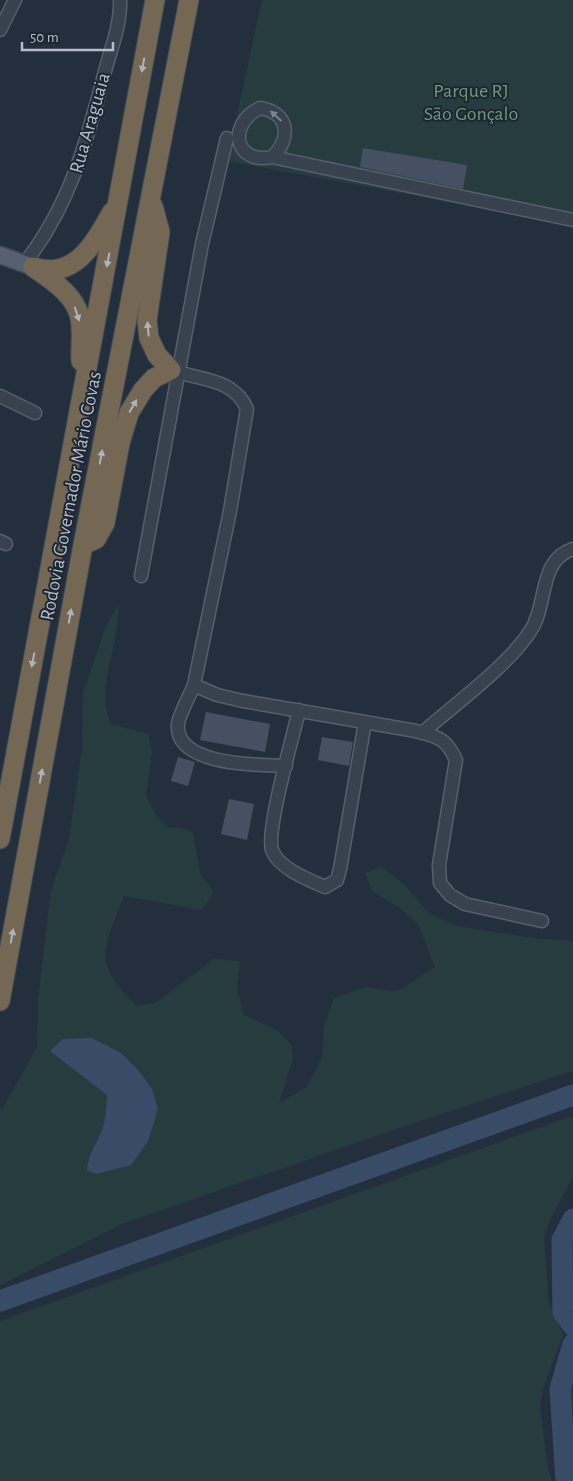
<svg xmlns="http://www.w3.org/2000/svg" width="573" height="1481" font-family="'Alegreya Sans',sans-serif">
	<style>
		.green { fill: #263c3f }
		.water { fill: #394c67 }
		.lines { fill: none; stroke-linecap: round; stroke-linejoin: round }
		.river { stroke: #394c67; stroke-width: 21 }
		.building { fill: #455162 }
		.minor-casing { stroke: #565f6c; stroke-width: 15 }
		.major-casing { stroke: #414a57; stroke-width: 19 }
		.highway-casing { stroke: #434c59; stroke-width: 21 }
		.minor { stroke: #38414e; stroke-width: 12 }
		.major { stroke: #56606e; stroke-width: 16 }
		.highway { stroke: #746855; stroke-width: 19 }
		.oneway { fill: #aeb4bd }
		.oneway2 { fill: #7c8592 }
		.labels { text-anchor: middle; dominant-baseline: central; stroke-width: 4; stroke-linejoin: round; paint-order: stroke }
		.park-label { font-size: 20px; fill: #6b9a76; stroke: #1d2633 }
		.street-label { font-size: 20px; fill: #b4bcc9; stroke: #1d2633 }
	</style>
	<rect width="100%" height="100%" fill="#242f3e"/>
	<path class="green" d="M262 0H573V225L227 161Z
		M118 605C121 644 94 686 111 724L148 734 152 752 146 796 157 816 168 827 181 828 193 832 200 874 214 892 202 910 124 896C104 948 91 962 137 1006L155 1003 214 959 240 961 237 989 244 1015 277 1030 291 1044 293 1059 279 1103 307 1087 322 1057 324 1026 334 998 365 987 390 991 400 990 435 967 418 924 400 908 373 892 365 874 381 866 405 885 430 914 456 926 534 938 573 941V1071L408 1125 122 1224 0 1285V1108L2 1109 37 1047 38 998 51 890 69 839 82 749 83 693 106 626Z
		M569 1117H573V1177L550 1220 544 1238 549 1303 563 1335 544 1386 540 1405 548 1469 552 1481H0V1321Z
		M573 1233V1297L569 1243Z
		M573 1364V1481H572L566 1393Z"/>
	<path class="water" d="M92 1038 121 1053 139 1071 152 1089 158 1109 148 1141 131 1165 96 1174 87 1170C88 1156 94 1148 100 1135 106 1122 106 1109 107 1095L50 1051 63 1039Z"/>
	<g class="lines">
		<path class="river" d="M573 1219 562 1240 563 1312 573 1326
			M0 1301 573 1095
			M566 1481 560 1389 573 1344"/>
	</g>
	<path class="building" d="M363 148 467 165 463 189 360 167Z
		M206 712 270 724 265 752 200 740Z
		M322 737 353 742 349 766 318 760Z
		M178 757 195 762 188 786 171 781Z
		M229 799 254 804 247 840 221 834Z"/>
	<g class="lines">
		<g class="minor-casing">
			<path id="minor" d="M0 30 15 0
				M272 157C292 139 289 112 260 108 227 124 234 165 272 157L573 220
				M24 264C70 206 87 141 105 71 111 49 121 24 120 0
				M171 370C199 380 234 378 247 409L230 511 194 685 217 695 243 701 416 731C438 737 446 738 456 760L439 865 440 883 450 895 465 904 542 921
				M0 396 35 413
				M0 541 6 544
				M141 576 202 244 227 138
				M194 685C190 695 179 715 178 724 174 766 259 765 286 766
				M299 710C293 737 266 829 272 850 278 868 309 880 325 887L337 880 340 869 365 722
				M422 733C454 705 509 665 531 630 548 604 538 560 573 549"/>
		</g>
		<g class="major-casing">
			<path id="major" d="M0 255 33 267"/>
		</g>
		<g class="highway-casing">
			<path id="highway" d="M33 267C51 280 75 294 80 318 83 331 80 347 81 361
				M33 267C75 281 95 242 112 212
				M83 545 96 539 105 523 120 443 129 413 143 390 154 378 171 370 157 355 149 338 147 320 160 232 153 206
				M0 839 155 0
				M0 1001 83 545 189 0"/>
		</g>
		<use href="#minor" class="minor"/>
		<use href="#major" class="major"/>
		<use href="#highway" class="highway"/>
	</g>
	<defs><path id="oneway-solid" d="M-6-.8H1V-3.2L6.5 0L1 3.2V.8H-6Z" transform="scale(1.25)"/></defs>
	<g class="oneway">
		<use href="#oneway-solid" transform="translate(143 65) rotate(100)"/>
		<use href="#oneway-solid" transform="translate(108 260) rotate(101)"/>
		<use href="#oneway-solid" transform="translate(77 314) rotate(72)"/>
		<use href="#oneway-solid" transform="translate(148 329) rotate(-96)"/>
		<use href="#oneway-solid" transform="translate(133 406) rotate(-60)"/>
		<use href="#oneway-solid" transform="translate(101 457) rotate(-79)"/>
		<use href="#oneway-solid" transform="translate(70 616) rotate(-80)"/>
		<use href="#oneway-solid" transform="translate(33 660) rotate(101)"/>
		<use href="#oneway-solid" transform="translate(41 776) rotate(-80)"/>
		<use href="#oneway-solid" transform="translate(12 936) rotate(-80)"/>
	</g>
	<use class="oneway2" href="#oneway-solid" transform="translate(276 116) rotate(-137)"/>
	<g class="labels">
		<g class="park-label">
			<text x="471" y="91">Parque RJ<tspan x="471" dy="23">São Gonçalo</tspan></text>
		</g>
		<g class="street-label">
			<text transform="translate(90 123) rotate(-74)">Rua Araguaia</text>
			<text transform="translate(71 496) rotate(-79)">Rodovia Governador Mário Covas</text>
		</g>
	</g>
	<path d="M22 42v8h91v-8" fill="none" stroke="#b4bcc9" stroke-width="2.5"/>
	<text x="30" y="42" font-size="15" fill="#b4bcc9" stroke="#1d2633" stroke-width="4" paint-order="stroke">50 m</text>
</svg>
